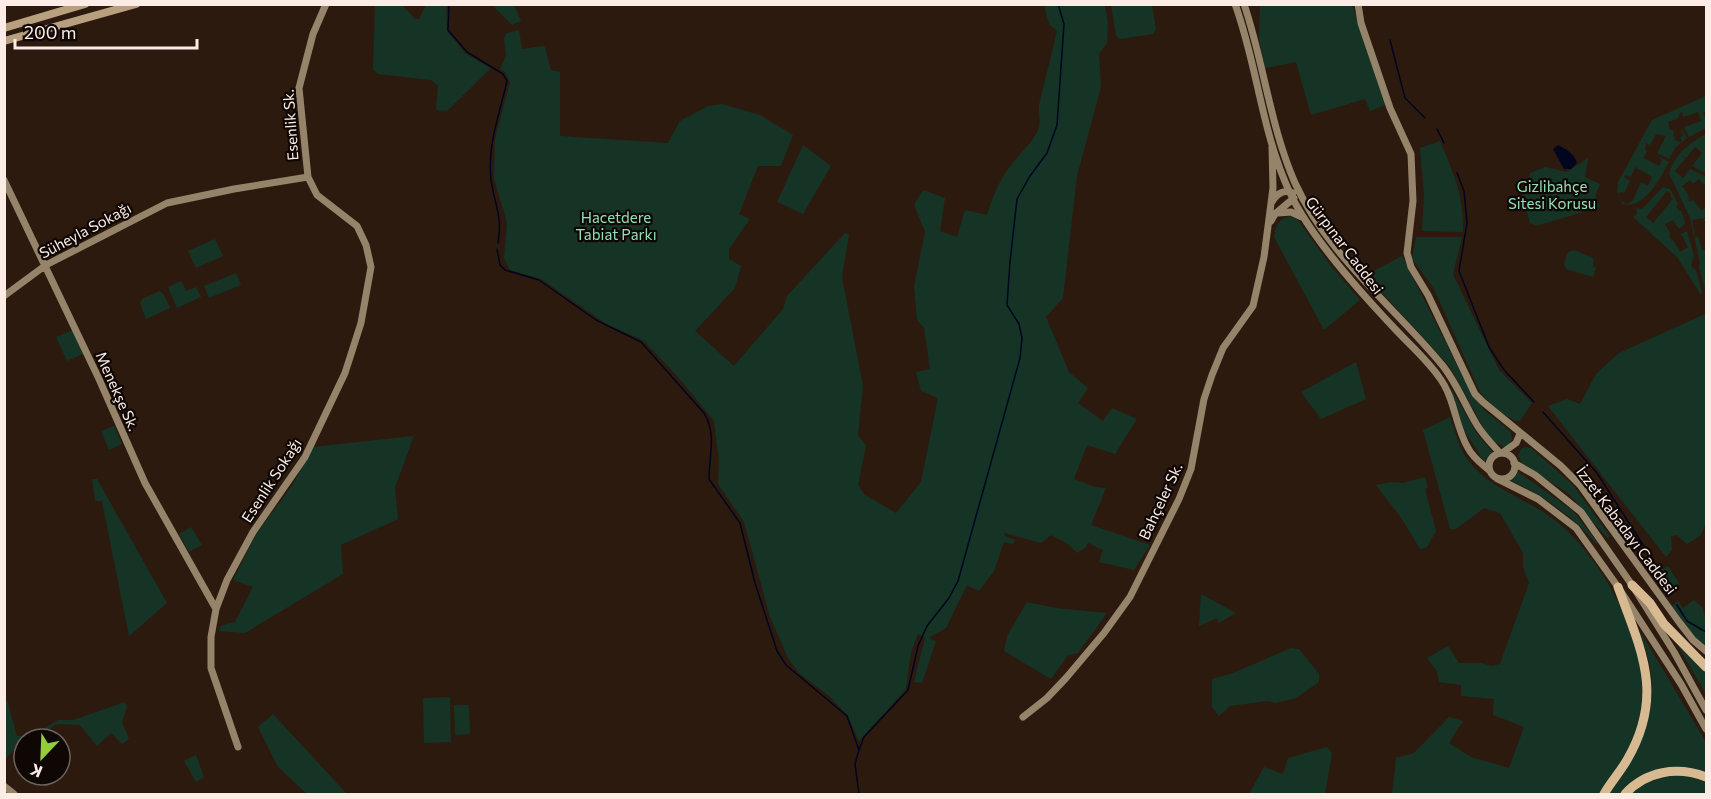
<svg xmlns="http://www.w3.org/2000/svg" width="1711" height="799" font-family="Commissioner,sans-serif">
	<style>
		.green { fill: #153426; fill-rule: evenodd }
		.water { fill: #000520 }
		.lines { fill: none; stroke-linecap: round; stroke-linejoin: round }
		.stream { stroke: #000520; stroke-width: 1.5 }
		.secondary { stroke: #96846a; stroke-width: 7 }
		.primary { stroke: #b8a07f; stroke-width: 8 }
		.highway { stroke: #d7ba91; stroke-width: 9 }
		.labels { text-anchor: middle; dominant-baseline: central; stroke-width: 4.5; stroke-linejoin: round; paint-order: stroke }
		.street-label { font-size: 15px; fill: #fbece6; stroke: #0f0704 }
		.park-label { font-size: 15px; fill: #92e0bb; stroke: #0f0704 }
	</style>
	<rect width="100%" height="100%" fill="#2d1a0f"/>
	<path class="green" d="M375 4 402 5 415 19H419L426 5H446L447 31 465 53 490 68 489 70 447 111 436 110 438 86 431 80 378 74 373 69Z
		M492 5H514L521 21 512 25Z
		M1044 5H1105L1108 23 1107 43 1099 54 1101 87 1077 176 1063 298 1046 317 1069 372 1088 388 1078 403 1103 421 1112 408 1137 419 1115 454 1087 445 1074 479 1095 487 1106 488 1091 525 1150 545 1134 570 1099 562 1103 550 1088 543 1085 548 1077 553 1068 544 1051 535 1041 543 1004 533 1005 536 1015 540 1013 544 1004 542 994 571 979 591 967 585 946 628 930 637V639L936 641 922 683 914 682 925 638 918 634 911 652 906 689 859 741 848 716 829 696 799 673 788 658 770 617 744 522 718 484 719 461 714 421 710 416 678 377 643 340 608 325 541 279 510 270 504 258 507 223 494 178 495 139 510 82 505 72 500 69 506 56 504 38 507 33 519 30 522 49 542 46 545 47 551 70 560 72V136L668 143 680 121 708 106 722 104 760 115 793 135 781 166H758L739 214 750 219 729 249V259L741 266 735 288 695 331 734 366 783 309 787 296 845 233 849 235 842 277 863 386 858 435 866 446 858 485 865 495 896 513 921 482 938 398 921 391 916 372 930 369 924 328 917 320 914 286 925 232 914 205 923 190 945 198 940 231 957 237 965 210 987 215C992 199 998 183 1008 169 1017 156 1030 146 1037 132 1042 123 1038 115 1039 105L1057 31 1049 24Z
		M1111 5H1152L1156 29 1153 34 1120 39 1116 36Z
		M1260 5H1352L1386 105 1370 111 1365 99 1311 115 1296 62 1265 68 1259 39Z
		M1706 96V111L1703 113 1706 119V128L1689 137 1684 127 1701 121 1698 112 1683 117 1682 112 1680 113 1677 119 1668 122 1670 130H1673L1675 140 1680 142 1682 141 1680 137 1683 136 1681 128 1687 138 1675 148 1669 159 1657 153 1666 136 1656 134 1650 145 1646 143 1645 150 1647 151 1644 158 1659 166 1662 160 1656 155 1669 162C1660 179 1644 210 1622 204L1617 191 1618 182 1652 120ZM1635 167 1652 177 1648 186 1641 182 1632 202 1626 204 1621 201 1619 195 1620 192 1624 193 1630 181 1624 177 1626 175 1631 177Z
		M1706 134 1705 141 1706 157 1705 155 1706 162 1705 173 1692 166 1702 153 1695 147 1686 158 1681 154 1685 159 1675 171 1683 178 1690 169 1705 176 1706 182 1704 185 1699 179 1693 184 1690 180 1682 186 1688 194 1689 202 1693 200 1702 211 1706 207V216L1704 218 1706 221H1704L1703 218 1692 220 1695 237 1698 236 1702 250H1706L1705 251 1706 254V275L1704 276 1706 277V293L1699 267 1700 263 1690 218 1669 173C1676 153 1689 144 1706 134Z
		M1440 141C1454 174 1464 196 1463 232L1422 231 1424 195 1420 148Z
		M803 145 831 166 803 214 777 202Z
		M1588 158 1585 177 1600 184 1595 196 1600 207 1536 226 1530 223 1522 192 1527 188 1530 173 1545 167 1567 172Z
		M1663 187 1670 189 1678 204 1676 206 1679 211H1681L1684 218 1685 224 1679 229 1673 220 1665 224 1671 235 1669 236 1672 241 1673 240 1680 252 1688 247 1681 234 1687 231 1694 256 1691 265 1693 269 1695 268 1702 291 1701 295 1677 257 1633 217 1637 214 1636 208 1642 209ZM1667 191 1671 194 1670 196 1673 199 1653 223 1646 217Z
		M1290 216 1297 219 1331 266 1360 300 1324 330 1274 237C1276 225 1278 220 1290 216Z
		M1416 237H1462L1453 274 1499 370 1532 403 1520 421C1509 422 1488 401 1480 392L1434 289 1412 258Z
		M215 239 223 256 196 268 188 251Z
		M1574 250 1592 257 1594 261 1593 267 1596 268 1593 277 1566 269 1564 264 1568 252Z
		M1402 256 1463 377 1484 410 1511 432 1512 440 1508 446 1504 447 1495 442 1486 432 1450 367 1366 275Z
		M236 273 241 285 209 298 204 286Z
		M181 281 186 291 196 287 201 297 177 308 168 287Z
		M160 291 164 295 170 308 146 319 140 303 142 299Z
		M1705 314 1706 524 1700 536 1687 544 1677 535 1671 536 1672 550 1666 557 1548 406 1567 399 1580 404 1596 374 1619 353Z
		M73 330 83 354 67 361 56 337Z
		M1356 362 1366 399 1321 419 1301 392Z
		M1450 387 1476 432 1493 453 1486 458 1485 463 1464 430Z
		M1450 417C1455 430 1459 448 1467 459 1490 490 1527 498 1556 521 1605 560 1655 654 1640 718 1634 746 1615 771 1600 794H1392L1396 758 1414 753 1449 717 1463 721 1449 743 1471 757 1509 768 1524 727 1493 715 1494 699 1461 696V685L1439 682 1437 671 1427 658 1448 646 1459 663H1481L1492 666 1500 664 1529 583 1523 567V553L1500 513 1484 508 1456 529H1450L1423 430Z
		M114 426 122 444 109 450 101 431Z
		M414 436 395 487 398 519 341 545 343 574 245 633 219 631 220 626 235 622 253 587 233 580 256 534 292 486 313 447Z
		M1525 447 1531 448 1573 485 1610 536 1608 539 1569 494 1522 463 1518 456 1521 449Z
		M1517 471 1573 511 1598 543 1596 544C1572 515 1544 496 1510 480Z
		M1425 477 1428 488 1425 489 1436 531 1427 547 1420 549 1402 519 1376 485 1390 482 1403 483Z
		M92 479H97L167 603 129 636 102 501H95Z
		M191 527 202 545 189 552 179 534Z
		M1668 566 1679 583 1665 594 1655 577 1658 572Z
		M1201 594 1236 613 1219 623 1217 618 1199 626Z
		M1694 600 1703 608 1704 615H1706V648L1691 634 1671 607 1678 601 1683 608Z
		M1027 602 1056 608 1107 613 1078 653 1068 655 1051 679 1004 651 1007 636Z
		M1640 631 1706 742V774L1681 767 1621 794H1609C1633 757 1656 722 1651 675 1650 661 1644 645 1640 631Z
		M1678 646 1706 672V694Z
		M1291 648 1299 649 1319 674V682L1296 698 1275 703 1268 701 1230 706 1219 716 1212 707V679L1233 673Z
		M450 697 451 742 424 743 423 698Z
		M7 700 17 736H32L58 720H73L125 702 127 707 122 722 129 739 122 744 111 733 97 746 80 725 56 724 40 739H24V745L18 746 5 759 4 701Z
		M454 705H469L470 734 455 735Z
		M273 714 347 794H307L278 767 258 727Z
		M1327 747 1332 753 1325 794H1249L1264 767 1283 774 1288 758Z
		M196 755 204 777 196 782 184 761Z
		M1673 774 1691 777 1706 782V794H1631L1649 780Z"/>
	<path class="water" d="M1558 145C1567 150 1574 153 1577 163L1571 169H1564L1553 149Z"/>
	<g class="lines">
		<path class="stream" d="M449 4 448 30 467 52 503 74 507 81C500 113 487 145 491 179 494 205 503 215 498 243
			M1390 40 1405 98 1425 118
			M1437 129 1444 143
			M1457 173 1464 191 1467 223 1459 271 1489 347 1504 370 1534 402
			M497 249 500 265 505 270 539 280 596 320 641 342 704 413C717 434 709 456 709 479L740 523 755 583 777 651 786 665 847 716 859 750 855 764 859 794
			M1543 412 1597 473 1654 562
			M1660 571 1671 589
			M1677 605 1687 621 1706 632
			M859 750 864 737 908 690 918 646 927 626 949 598 958 581 1020 358 1022 338 1019 324 1007 305 1010 262 1017 199 1030 176 1047 153 1057 125 1064 24 1058 4"/>
		<path class="secondary" d="M1235 4C1258 67 1261 131 1290 193 1311 238 1361 293 1396 330 1410 345 1427 360 1439 377 1455 398 1455 426 1468 448 1473 458 1482 464 1490 471
			M1244 4C1264 63 1270 126 1295 183 1328 256 1393 305 1443 366 1457 384 1465 405 1477 425 1483 435 1492 444 1500 453
			M1358 4 1361 23 1390 108 1411 154 1413 201 1407 253 1411 267 1428 295 1475 394 1483 402 1561 466 1580 485 1679 622 1693 640 1706 651
			M4 180 99 379 145 483 216 609
			M1272 202C1276 194 1284 189 1293 193
			M1278 213 1291 212 1304 218
			M1271 221 1275 214 1294 198
			M4 296 46 265 167 203 234 189 308 177
			M1502 453 1516 443 1520 434
			M1489 466a13 13 0 1 1 26 0a13 13 0 1 1-26 0Z
			M1514 463 1535 475 1581 512 1632 585 1674 652 1706 710
			M1496 478 1538 499 1576 528 1618 587 1681 684 1706 729
			M1023 717 1047 698 1066 678 1104 633 1130 597 1179 499 1191 469 1204 399 1212 375 1223 348 1253 306 1264 257 1273 188 1272 147
			M238 747 211 668V637L216 609 227 580 253 532 305 457 345 373 361 323 371 267 366 245 357 226 317 195 308 177 299 88 313 34 326 4
			M4 786 14 794"/>
		<path class="primary" d="M4 28 85 4
			M4 41 136 4"/>
		<path class="highway" d="M1632 585 1650 603 1664 624 1706 667
			M1604 794C1611 782 1620 772 1627 760 1665 695 1641 650 1618 587
			M1625 794C1646 771 1677 766 1706 777"/>
	</g>
	<g class="labels">
		<g class="street-label">
			<text transform="translate(290 125) rotate(-94)">Esenlik Sk.</text>
			<text transform="translate(85 230) rotate(-28)">Süheyla Sokağı</text>
			<text transform="translate(1345 245) rotate(53)">Gürpınar Caddesi</text>
			<text transform="translate(118 391) rotate(66)">Menekşe Sk.</text>
			<text transform="translate(271 480) rotate(-57)">Esenlik Sokağı</text>
			<text transform="translate(1160 501) rotate(-65)">Bahçeler Sk.</text>
			<text transform="translate(1627 530) rotate(53)">İzzet Kabadayı Caddesi</text>
		</g>
		<g class="park-label">
			<text x="1552" y="186">Gizlibahçe<tspan x="1552" dy="17">Sitesi Korusu</tspan></text>
			<text x="616" y="217">Hacetdere<tspan x="616" dy="17">Tabiat Parkı</tspan></text>
		</g>
	</g>
	<rect width="1711" height="799" fill="none" stroke="#fbece6" stroke-width="12"/>
	<g transform="translate(42 757) rotate(203)"><circle r="28" fill="#0f0704" stroke="#6d635e" stroke-width="1.5"/>
	<path d="M0-4.5L10 22L0 15L-10 22Z" fill="#94cc3b"/>
	<text y="-9" font-size="16" font-weight="bold" text-anchor="middle" fill="#fbece6">K</text>
	</g>
	<path d="M15 39v9h182v-9" fill="none" stroke="#fbece6" stroke-width="3"/>
	<text x="24" y="39" font-size="18" fill="#fbece6" stroke="#0f0704" stroke-width="4.5" paint-order="stroke">200 m</text>
</svg>
